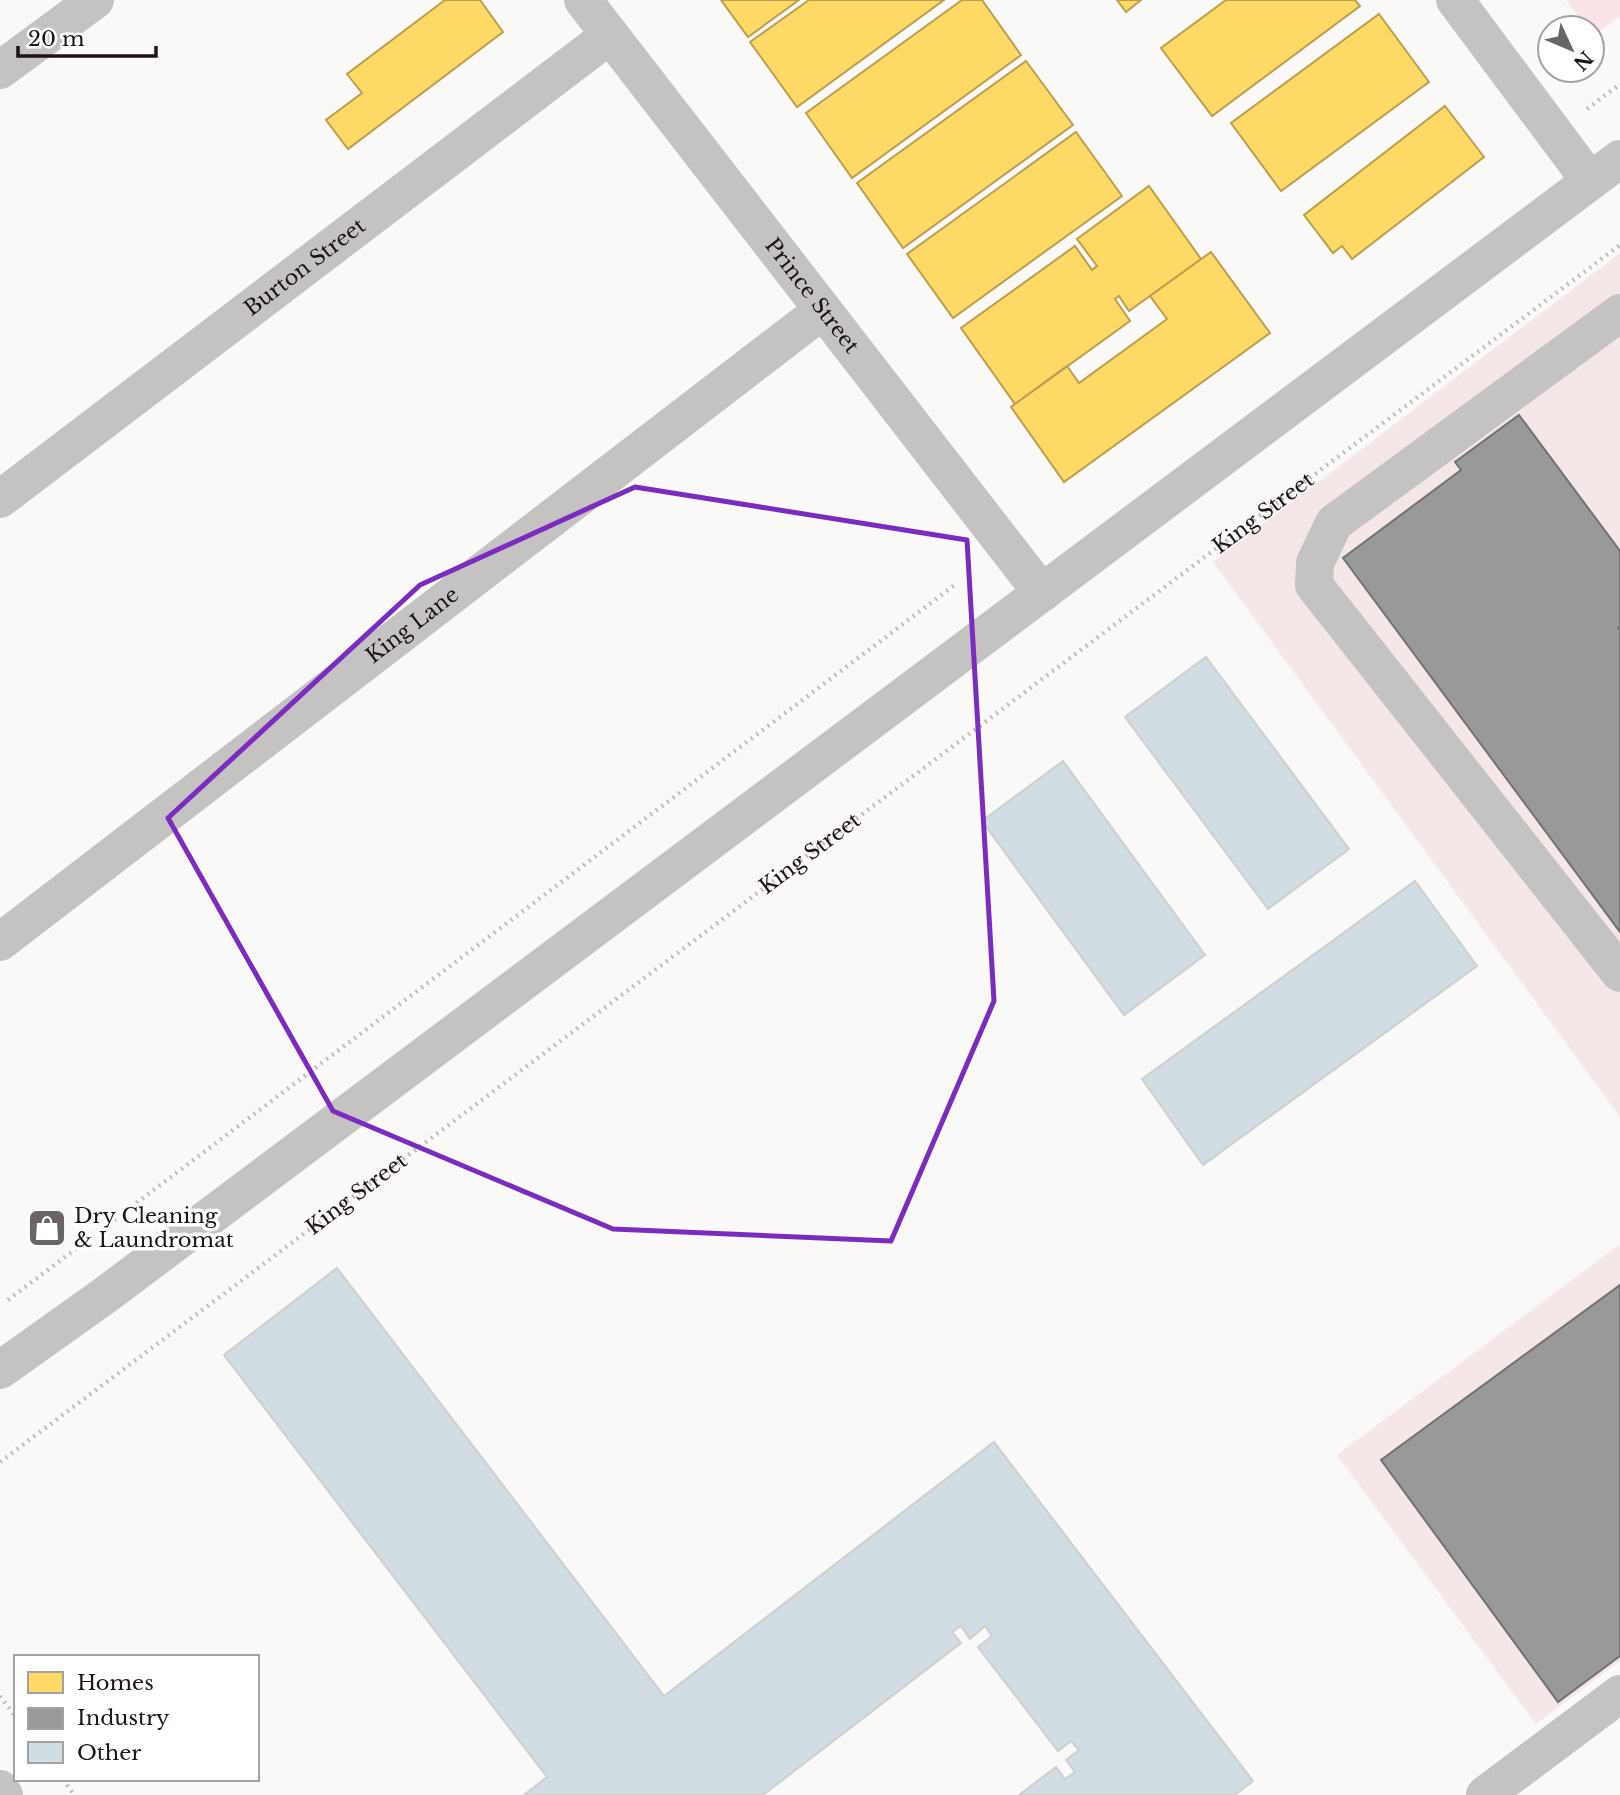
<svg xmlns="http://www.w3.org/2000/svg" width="1620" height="1795" font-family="'Libre Baskerville',serif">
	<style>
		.built { fill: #f4e7e7 }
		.green { fill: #fbe4e5 }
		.homes { fill: #ffd966; stroke: #bb9e4e; stroke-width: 2 }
		.industry { fill: #999; stroke: #747171; stroke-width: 2 }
		.building { fill: #d2dce3; stroke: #cccfd2; stroke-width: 2 }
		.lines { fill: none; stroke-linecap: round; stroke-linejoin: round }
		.path { stroke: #bfbcbc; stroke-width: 4.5; stroke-dasharray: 2 5; stroke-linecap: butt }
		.minor { stroke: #c5c2c2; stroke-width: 38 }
		.marked { fill: none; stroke: #7b2cbf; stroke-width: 5; stroke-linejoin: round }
		.labels { text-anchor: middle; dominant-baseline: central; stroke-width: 7; stroke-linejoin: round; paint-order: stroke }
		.street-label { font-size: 21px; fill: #1d1415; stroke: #fff }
		.poi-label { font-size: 21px; fill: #1d1415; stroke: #fff; text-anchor: start }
	</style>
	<rect width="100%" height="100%" fill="#fbf8f8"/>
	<path class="built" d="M1620 253V1117L1213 562Z
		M1620 1244V1661L1536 1724 1337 1455Z"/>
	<path class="green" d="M1566 0H1620V16L1593 36 1592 28H1587Z"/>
	<path class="homes" d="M445 0H480L503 32 348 149 326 120 362 93 347 74Z
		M721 0H799L748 37Z
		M809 0H944L797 107 750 42Z
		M962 0H982L1021 55 852 178 806 113Z
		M1117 0H1141L1126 12Z
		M1226 0H1355L1360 6 1212 116 1161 48Z
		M1379 14 1429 82 1281 191 1231 123Z
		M1026 61 1073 125 903 248 857 183Z
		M1445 106 1484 157 1352 259 1342 246 1333 253 1304 215Z
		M1076 132 1122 196 953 318 907 254Z
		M1149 186 1201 259 1129 311 1119 296 1115 299 1130 321 1015 404 961 328 1075 246 1092 270 1097 266 1077 239Z
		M1211 252 1270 333 1064 482 1011 407 1067 366 1079 383 1167 319 1150 296Z"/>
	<path class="industry" d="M1519 415 1620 551V626L1618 628 1620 630V932L1343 558 1461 470 1455 462Z
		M1620 1285V1656L1558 1702 1381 1460Z"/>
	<path class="building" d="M1206 657 1349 849 1268 909 1125 717Z
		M1063 761 1205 955 1124 1015 982 821Z
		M1415 881 1477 966 1203 1165 1142 1079Z
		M337 1268 664 1696 994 1442 1253 1781 1235 1795H1019L1056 1767 1065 1779 1075 1772 1066 1760 1079 1750 1071 1741 1058 1751 978 1647 992 1636 985 1626 970 1639 961 1626 952 1632 961 1643 763 1795H524L547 1777 224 1355Z"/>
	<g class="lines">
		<g class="path">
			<path d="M1587 109 1620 84"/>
			<path d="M8 1300 956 584"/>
			<path id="s1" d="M0 1462 1620 245"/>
			<path d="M0 1696 16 1717"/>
			<path d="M63 1779 74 1795"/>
		</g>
		<g class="minor">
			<path id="s2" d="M583 0 1042 593"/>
			<path d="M1455 0 1590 181"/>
			<path d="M0 70 95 0"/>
			<path d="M1620 313 1334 523 1315 563 1314 585 1620 973"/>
			<path id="s3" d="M0 499 610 35"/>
			<path id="s4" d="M0 942 823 310"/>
			<path d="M0 1370 104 1296 1620 159"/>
			<path d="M0 1789 4 1795"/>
			<path d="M1485 1795 1620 1694"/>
		</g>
	</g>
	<path class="marked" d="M635 487 967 540 994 1001 891 1241 613 1229 333 1111 168 818 420 585Z"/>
	<defs>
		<g id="shop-square" transform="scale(2.0125)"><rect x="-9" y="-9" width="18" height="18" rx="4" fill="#6b6464" stroke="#fff"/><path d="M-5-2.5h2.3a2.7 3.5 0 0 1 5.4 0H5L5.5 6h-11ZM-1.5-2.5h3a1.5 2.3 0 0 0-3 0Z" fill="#fff"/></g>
	</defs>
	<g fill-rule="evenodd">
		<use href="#shop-square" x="47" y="1228"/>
	</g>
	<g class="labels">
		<g class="street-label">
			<text stroke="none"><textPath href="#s3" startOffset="383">Burton Street</textPath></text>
			<text stroke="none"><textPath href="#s2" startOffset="374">Prince Street</textPath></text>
			<text stroke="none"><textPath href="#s1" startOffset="1580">King Street</textPath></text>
			<text stroke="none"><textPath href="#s4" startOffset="520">King Lane</textPath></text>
			<text stroke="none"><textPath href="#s1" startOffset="1013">King Street</textPath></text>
			<text stroke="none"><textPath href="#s1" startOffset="446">King Street</textPath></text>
		</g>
		<g class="poi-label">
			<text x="74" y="1216">Dry Cleaning<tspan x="74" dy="24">&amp; Laundromat</tspan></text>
		</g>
	</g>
	<rect x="14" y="1655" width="245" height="126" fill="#ffffff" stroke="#a5a1a1" stroke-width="2"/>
	<rect x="28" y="1672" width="35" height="21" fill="#ffd966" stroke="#a5a1a1" stroke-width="2"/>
	<text x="77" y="1690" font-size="21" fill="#1d1415">Homes</text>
	<rect x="28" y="1708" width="35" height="21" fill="#999999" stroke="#a5a1a1" stroke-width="2"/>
	<text x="77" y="1725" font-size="21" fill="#1d1415">Industry</text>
	<rect x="28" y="1742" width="35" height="21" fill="#d2dce3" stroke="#a5a1a1" stroke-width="2"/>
	<text x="77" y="1760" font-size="21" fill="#1d1415">Other</text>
	<g transform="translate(1571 49) rotate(134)"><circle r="33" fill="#ffffff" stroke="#a5a1a1" stroke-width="2"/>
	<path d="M0-5L12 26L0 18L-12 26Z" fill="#6b6464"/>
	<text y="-10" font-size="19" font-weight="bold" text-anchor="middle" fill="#1d1415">N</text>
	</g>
	<path d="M18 46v10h138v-10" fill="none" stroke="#1d1415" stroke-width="3.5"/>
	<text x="28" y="46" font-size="21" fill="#1d1415" stroke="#ffffff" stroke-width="5" paint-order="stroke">20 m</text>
</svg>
